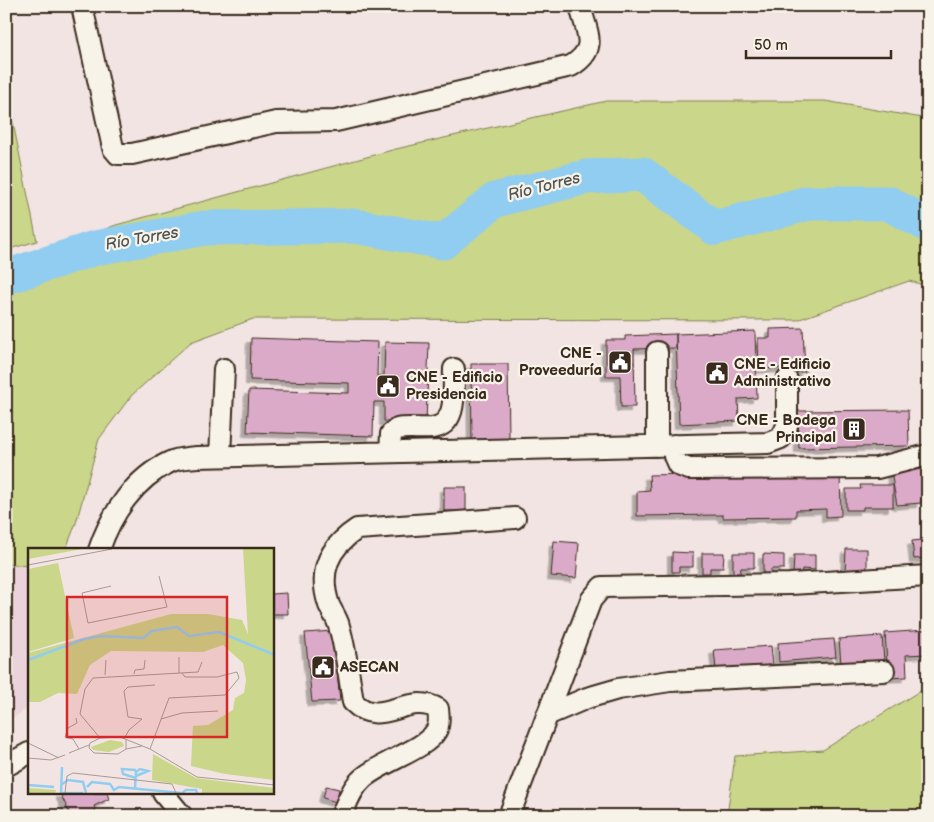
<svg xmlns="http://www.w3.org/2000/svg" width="934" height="822" font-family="'Balsamiq Sans',sans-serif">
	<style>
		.built { fill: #ead3da }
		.green { fill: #cad689; stroke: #828054 }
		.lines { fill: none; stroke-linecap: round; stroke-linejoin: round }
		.river { stroke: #91cdf1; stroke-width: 35 }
		.building { fill: #dbaac8; stroke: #3b2a1e; filter: url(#shadow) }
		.minor-casing { stroke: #3b2a1e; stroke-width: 24 }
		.minor { stroke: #f7f3e8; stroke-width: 20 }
		.labels { text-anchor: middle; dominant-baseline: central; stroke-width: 4.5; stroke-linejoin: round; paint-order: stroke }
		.poi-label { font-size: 15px; font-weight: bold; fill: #3b2a1e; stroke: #f7f3e8; text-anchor: start }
		.water-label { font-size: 16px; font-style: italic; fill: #505353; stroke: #f7f3e8 }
		.inset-river { fill: none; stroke: #91cdf1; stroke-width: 2.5 }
		.inset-road { fill: none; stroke: #a89a94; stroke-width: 1 }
		.view { fill: #d62828; fill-opacity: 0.15; stroke: #d62828; stroke-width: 2.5 }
		.inset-edge { fill: none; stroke: #3b2a1e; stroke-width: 2.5 }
	</style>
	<defs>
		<filter id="shadow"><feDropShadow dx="-4.5" dy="4.5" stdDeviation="0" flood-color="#0004"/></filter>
	</defs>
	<rect width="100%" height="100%" fill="#f1e4e2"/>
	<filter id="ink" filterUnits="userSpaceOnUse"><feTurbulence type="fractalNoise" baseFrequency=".02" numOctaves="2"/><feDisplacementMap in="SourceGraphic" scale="10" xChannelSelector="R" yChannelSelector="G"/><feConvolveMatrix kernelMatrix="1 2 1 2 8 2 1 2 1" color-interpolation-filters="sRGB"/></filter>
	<g filter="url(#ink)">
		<path class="built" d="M6 564 29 566V707L6 723Z"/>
		<path class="green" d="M6 88 37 241 6 250Z
			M606 101H825L928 119V290L924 285 909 281 797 320 253 319 191 342 131 396 99 439 76 523 66 549 29 550V566L6 564V266L116 225 396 149Z
			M928 686V816H727L735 756 823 750Z"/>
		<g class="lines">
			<path class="river" d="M6 277 95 248 205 228 355 226 443 242 495 200 586 177 642 174 715 228 809 203H888L928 225"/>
		</g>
		<path class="building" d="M803 328 805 372 783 373V368L759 369 758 338H770V329Z
			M755 331 757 398 738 399 739 421 679 424 676 334Z
			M676 334V348L634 349 635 407H621L620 376H606V340H625V336Z
			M251 338 378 342 377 376H384L385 342 429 343 426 423 384 421V402H374L373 436 247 432 249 390 349 393V383L250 380Z
			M471 364H508L509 440 472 441Z
			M908 410 909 446 799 448 798 411Z
			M928 465 927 499H921V503L897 505 891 472Z
			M840 470 841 516 826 517V509L796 510V517L723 518V515L637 516V491L650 490 649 475Z
			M860 485H893V507H863V510H846V489H861Z
			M444 487H466V511H444Z
			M922 540V543L928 542V555H925V558L914 559 912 541Z
			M554 541 579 543 576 578 551 576Z
			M846 549H867V573H845Z
			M672 552 693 553V567H679V572H672Z
			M702 553H724L723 568H710V573H702Z
			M733 553H754V568H741L740 573H733Z
			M763 554 784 555V569H771V574H763Z
			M794 555H815V570L802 569 801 575H793Z
			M287 593 288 614H272V594Z
			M926 630 927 654 906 655 907 677 888 678 885 633Z
			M333 631 340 701 312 702 305 633Z
			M882 636 884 661 841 664 839 639Z
			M834 639 836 657 779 662 778 643Z
			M771 646 773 665 716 669 714 650Z
			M326 786 339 789 336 802 323 798Z
			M60 793H107L109 799 94 806 96 812 88 816H71Z"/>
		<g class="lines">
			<g class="minor-casing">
				<path id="minor" d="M82 6 113 148 118 154H132L276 122 336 121 571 66C599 49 587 34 580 6
					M657 352V446
					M674 445V456L678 465 689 469 877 468 928 455
					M390 452 391 434 397 429C408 427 420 429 432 428 459 425 453 389 454 369
					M220 456 224 369
					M99 550C111 514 135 478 170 462 178 458 188 458 197 457L768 443 781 438 787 426V380
					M547 715 587 698 618 689 670 681 884 671
					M6 766 29 753
					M163 793 182 816
					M341 816C347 803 351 789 362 779 380 762 425 750 436 731 440 725 439 716 438 709 407 691 381 730 353 702 349 677 346 650 339 626 337 618 332 612 329 605 318 572 328 548 357 529L515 518
					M509 816 591 600 602 587 790 584 928 576"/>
			</g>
			<use href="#minor" class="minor"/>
		</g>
	</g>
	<defs>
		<g id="civic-square" transform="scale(1.25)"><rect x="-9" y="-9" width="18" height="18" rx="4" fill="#3b2a1e" stroke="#f7f3e8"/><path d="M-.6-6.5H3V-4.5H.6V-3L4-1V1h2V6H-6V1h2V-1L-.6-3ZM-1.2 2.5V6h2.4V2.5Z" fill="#fff"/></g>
		<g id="building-square" transform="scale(1.25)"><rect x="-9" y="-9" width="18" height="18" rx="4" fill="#3b2a1e" stroke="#f7f3e8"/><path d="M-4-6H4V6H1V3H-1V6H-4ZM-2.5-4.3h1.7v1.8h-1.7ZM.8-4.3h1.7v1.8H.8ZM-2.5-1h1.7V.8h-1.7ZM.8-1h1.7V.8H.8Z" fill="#fff"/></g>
	</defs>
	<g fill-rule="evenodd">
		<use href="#civic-square" x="620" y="362"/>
		<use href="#civic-square" x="717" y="373"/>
		<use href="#civic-square" x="388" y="386"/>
		<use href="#building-square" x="854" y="429"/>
		<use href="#civic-square" x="323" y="667"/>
	</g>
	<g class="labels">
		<g class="poi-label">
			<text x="602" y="353" text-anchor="end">CNE -<tspan x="602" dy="17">Proveeduría</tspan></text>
			<text x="734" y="364">CNE - Edificio<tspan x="734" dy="17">Administrativo</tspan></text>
			<text x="406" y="377">CNE - Edificio<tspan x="406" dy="17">Presidencia</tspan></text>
			<text x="836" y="420" text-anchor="end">CNE - Bodega<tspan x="836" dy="17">Principal</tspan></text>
			<text x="340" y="667">ASECAN</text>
		</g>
		<g class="water-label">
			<text transform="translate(544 187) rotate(-14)">Río Torres</text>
			<text transform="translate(142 239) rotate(-10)">Río Torres</text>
		</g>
	</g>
	<g transform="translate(28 548)">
		<rect width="246" height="246" fill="#f1e4e2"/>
		<path d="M0 1H54L0 11ZM215 1H246V232L197 226 163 218 165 178 180 177 205 162 207 150 216 145 218 132 215 115 195 97 175 104 83 103 62 117 49 146 30 145 12 154H0V105L143 66H180L214 72 220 86ZM30 15 46 90 0 104V21ZM82 192 94 194 96 198 81 204 65 202 63 199ZM125 206 168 230 246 240V245H174V241L124 232ZM0 240 28 242 27 245H0Z" fill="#cad689"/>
		<path class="inset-river" d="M0 112 56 91 74 88 115 90 124 83 149 79 161 88 191 84 247 107M108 228 120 223 112 221 108 224M0 237 26 239M33 237 40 232 55 234 58 245M59 239 64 234 82 236 86 242 91 239 153 245M107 240 108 224 107 222 94 221 95 226 108 230M33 245 34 219M34 245H55M154 245 158 242H168L169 245"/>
		<path class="inset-road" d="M0 17 84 1M83 38 54 45 60 75 139 59 131 28M151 109V125M106 126 107 122 116 121 117 112M77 127 78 112M48 170 49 175 40 180 37 189 45 191 51 201M133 171 154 165 190 163M72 190 52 166 57 141 65 130 170 124 174 114M96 191 101 182 114 171 100 169 96 143 100 139 127 137M98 192V201L90 206 66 205 61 200 62 195 72 190 92 189 122 201 169 229 247 237M0 195 31 210M98 201 114 198M122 201 141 150 197 147 211 130 209 124 189 129H157L154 125M41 205 61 197M0 210 23 212 37 207M37 245 39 228 45 225 144 236 148 245"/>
		<path class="view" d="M39 49H199V189H39Z"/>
		<rect width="246" height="246" class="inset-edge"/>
	</g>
	<rect width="934" height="822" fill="none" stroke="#f7f3e8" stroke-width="25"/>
	<rect x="12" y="12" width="909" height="797" fill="none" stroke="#3b2a1e" stroke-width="2" filter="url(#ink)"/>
	<path d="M746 50v8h145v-8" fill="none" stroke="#3b2a1e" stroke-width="2.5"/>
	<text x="754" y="50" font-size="15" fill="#3b2a1e" stroke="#f7f3e8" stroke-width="4" paint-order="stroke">50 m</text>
</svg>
